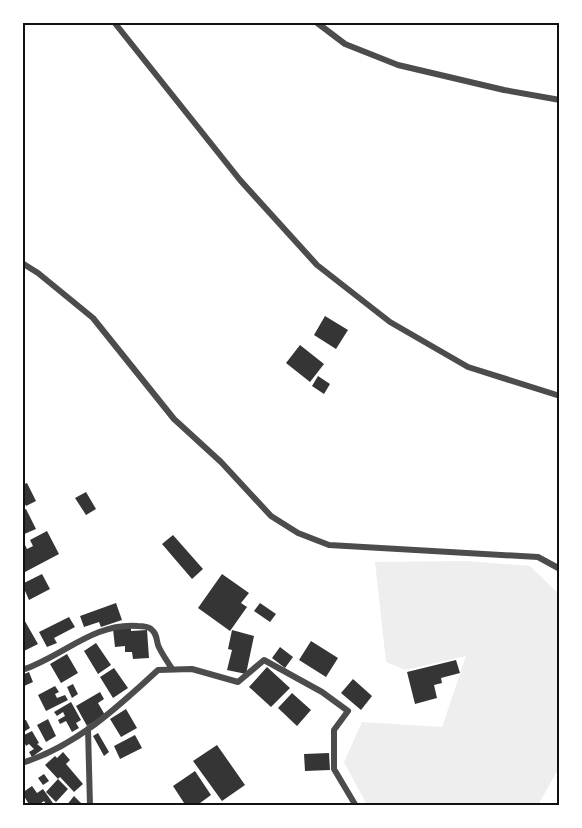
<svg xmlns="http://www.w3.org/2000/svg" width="582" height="828" font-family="Georgia,serif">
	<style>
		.green { fill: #eee }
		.building { fill: #353535 }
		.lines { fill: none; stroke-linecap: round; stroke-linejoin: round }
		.minor { stroke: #4c4c4c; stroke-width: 6 }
		.neatline { fill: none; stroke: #111; stroke-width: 2 }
	</style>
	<rect width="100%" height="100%" fill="#fff"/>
	<path class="green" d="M466 561 530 566 559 594V768L538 805H367L344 762 362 722 442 727 466 656 405 670 386 662 375 562Z"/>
	<path class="building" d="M325 316 348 330 336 349 314 335Z
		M300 345 324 364 310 382 286 363Z
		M318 376 330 384 324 394 312 386Z
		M27 483 36 501 26 506 22 499V485Z
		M86 492 96 509 86 515 75 498Z
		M26 509 36 529 22 535V511Z
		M47 531 59 554 25 572 22 567V544L24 543 27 549 33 546 30 540Z
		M173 535 203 569 192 579 162 544Z
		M42 574 50 589 29 600 22 584Z
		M222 574 249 593 241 603 247 607 230 631 198 608Z
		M116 603 122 620 101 627 99 622 84 627 80 616Z
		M260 603 276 614 270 622 254 611Z
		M22 616 38 644 22 652Z
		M69 617 75 627 54 638 57 643 47 647 39 632Z
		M131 628V631L147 630 149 658 133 659 132 652H125V646L115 647 113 629Z
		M232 630 254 636 246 674 227 670 232 650 228 649Z
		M311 641 338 658 326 677 299 660Z
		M96 643 111 665 98 674 84 651Z
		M280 647 293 657 285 668 272 658Z
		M67 654 78 673 61 683 50 664Z
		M456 660 460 673 441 678 442 683 434 685 437 698 415 704 407 672Z
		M267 667 290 688 271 707 249 687Z
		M114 668 128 688 113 698 100 677Z
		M29 672 33 682 22 687V675Z
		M353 679 372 696 361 710 341 693Z
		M73 684 78 694 72 698 67 687Z
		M55 686 59 692 55 694 57 698 65 695 68 700 46 711 38 695Z
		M100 692 104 699 98 703 105 715 87 726 76 706Z
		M292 693 311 710 297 726 278 708Z
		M71 702 81 720 76 723 79 728 72 732 66 721 60 724 58 720 65 716 63 712 57 716 54 712Z
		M126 709 137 728 121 737 110 719Z
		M48 719 56 736 46 742 37 725Z
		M26 720 30 728 22 733V721Z
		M32 731 39 743 37 744 43 749 32 757 29 752 34 749 29 744 26 746 22 736Z
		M98 733 109 752 104 756 93 736Z
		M135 735 142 748 120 759 114 746Z
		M217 745 245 785 222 801 193 761Z
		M63 752 70 760 66 764 83 784 74 792 60 777 58 779 45 765 55 756 57 758Z
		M329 753 330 770 305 771 304 754Z
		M195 771 211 795 196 806H186L173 786Z
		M44 774 49 781 43 785 38 778Z
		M58 779 68 789 56 802 46 792Z
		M32 786 37 793 43 789 55 806H47L44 801 37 806H30L22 793Z
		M74 796 84 806H66Z"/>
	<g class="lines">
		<path class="minor" d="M114 22 240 180 317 265 390 322 468 367 560 396
			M316 22 345 44 398 65 504 90 560 100
			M22 263 38 273 93 318 174 419 221 462 271 516 298 533 329 545 538 557 560 569
			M22 670C62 657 94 622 138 626 143 626 147 626 151 629 157 634 156 638 158 645 161 653 168 662 172 669
			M88 729 90 806
			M22 763C76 746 118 707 158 670L192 669 238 682 264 660 322 692 348 711 334 730V769L356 806"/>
	</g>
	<rect width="582" height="828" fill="none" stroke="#ffffff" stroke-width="48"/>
	<rect x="24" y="24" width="534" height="780" class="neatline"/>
</svg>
